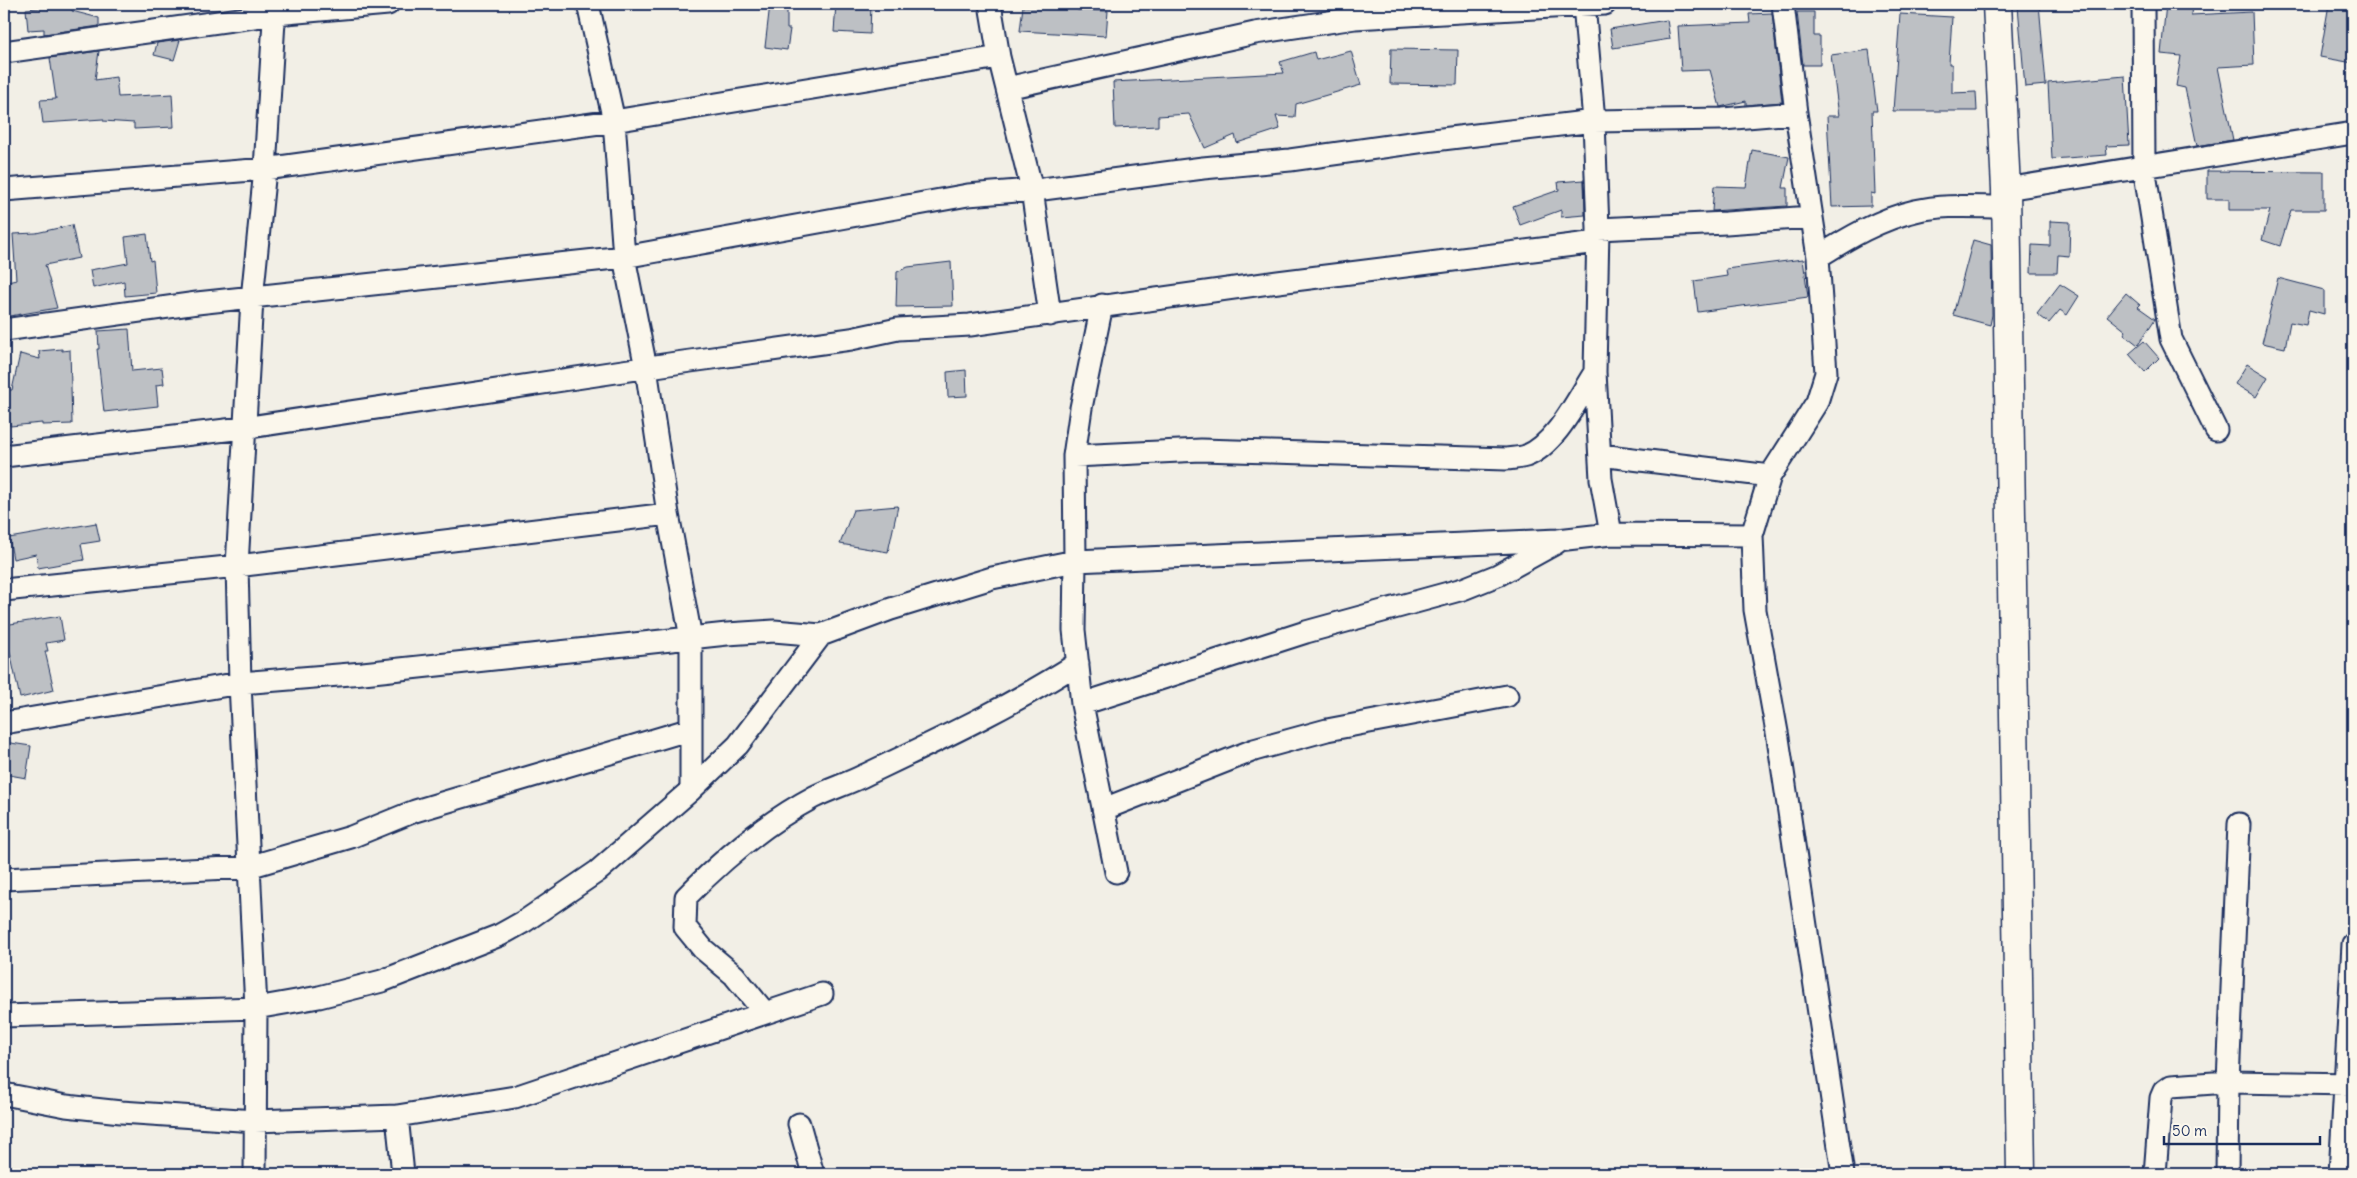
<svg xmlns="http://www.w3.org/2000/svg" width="2357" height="1178" font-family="Delius,sans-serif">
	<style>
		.building { fill: #bdc0c4; stroke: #1b2f5e }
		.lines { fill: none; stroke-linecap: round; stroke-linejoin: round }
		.street-casing { stroke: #1b2f5e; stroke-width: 25 }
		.secondary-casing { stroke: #1b2f5e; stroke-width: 31 }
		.street { stroke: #fbf7ec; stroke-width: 21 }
		.secondary { stroke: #fbf7ec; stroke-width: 28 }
	</style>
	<rect width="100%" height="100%" fill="#f2efe6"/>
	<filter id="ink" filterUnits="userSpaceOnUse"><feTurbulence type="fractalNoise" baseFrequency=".02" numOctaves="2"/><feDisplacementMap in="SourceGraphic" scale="10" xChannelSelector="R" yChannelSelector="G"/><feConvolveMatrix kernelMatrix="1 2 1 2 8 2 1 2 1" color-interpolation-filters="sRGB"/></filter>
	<g filter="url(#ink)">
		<path class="building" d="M48 4H73L72 11 99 18V26L44 34V29L28 30 26 9 47 7Z
			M770 4H787V29H790L787 50 765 47Z
			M836 4H871L870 34 834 32Z
			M1039 4H1077V10L1108 11 1106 36 1020 31 1023 6 1038 7Z
			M2039 4 2046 85 2025 87 2018 6Z
			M2166 4H2192L2191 15 2252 12 2254 65 2218 67 2233 140 2197 146 2185 88 2176 86 2181 56 2161 54Z
			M2329 4 2353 6V63L2320 57Z
			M1797 12H1814V36H1820V65H1803Z
			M1772 13 1782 102 1746 105V101L1720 107 1710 70 1681 71 1678 26 1750 23 1749 14Z
			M1900 14 1952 17 1949 64H1952V93L1976 92 1977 111H1893Z
			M1667 20 1670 39 1613 48 1610 29Z
			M180 40 174 60 154 55 157 43Z
			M1391 49 1458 50 1457 85 1390 84Z
			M1869 50 1877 111H1872L1875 194 1871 193V206L1832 207 1827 116H1839L1831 55Z
			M99 51 95 80 116 77 118 97 172 94 174 127 134 129V123L103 121V119L43 123 40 100 56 99 50 58Z
			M1351 51 1361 85 1296 104 1295 117 1276 116 1280 129 1237 143 1235 135 1205 148 1189 114 1158 116V126L1115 128 1113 82 1284 73 1280 62 1314 52 1316 60Z
			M2125 76 2129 145 2106 146 2107 155 2052 159 2048 83Z
			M1752 150 1789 157 1783 188H1787V206L1712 211 1714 186 1746 187Z
			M2207 171 2324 172V210H2291L2280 246 2262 240 2270 210H2229V199H2207Z
			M1584 180 1585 215 1561 217V210L1520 225 1513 206 1559 190 1558 182Z
			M2050 221 2070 222 2069 256 2058 255 2057 273H2031L2032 245 2050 246Z
			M72 225 79 258 45 265 57 308 4 317V283L16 280 13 234 36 233Z
			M147 234 150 261 153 260 156 293 125 296 124 281 93 288 90 270 128 263 125 237Z
			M1973 240 1991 245 1992 315 1990 325 1953 315Z
			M1803 259 1808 297 1698 312 1694 281 1727 276 1726 269Z
			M951 262 953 306 896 307 897 272 908 267Z
			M2278 278 2324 290V314L2309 310 2306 325 2290 322 2285 348 2262 343Z
			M2060 284 2079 296 2067 315 2060 310 2049 323 2037 314Z
			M2126 293 2140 305 2138 307 2155 319 2138 345 2124 334 2126 331 2107 316Z
			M129 329 132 371 162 368 164 384 156 385 158 406 104 412 97 349H99L98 331Z
			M2144 341 2159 358 2145 372 2129 354Z
			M62 349V351L70 350 72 424 42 425V423L10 426 8 390H12L20 354 40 359 39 351Z
			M2247 364 2268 377 2256 397 2235 384Z
			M966 370 967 396 948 397 947 372Z
			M898 506 888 552 840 544 853 510Z
			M96 523 100 541 81 544 84 560 38 568 36 554 13 559 9 538Z
			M60 616 64 640 46 643 48 651H45L54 690 20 698 4 625Z
			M4 742 31 746 26 778 4 774Z"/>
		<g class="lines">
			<g class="street-casing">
				<path id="street" d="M588 4 614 121 624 257 646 368 668 514 691 638V790
					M990 4 999 57 1032 190 1050 315
					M1584 4 1594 121 1598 229 1595 372 1601 479 1611 534
					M1783 4 1796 113 1818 257 1826 373 1817 402 1770 476 1752 535 1755 610 1778 738 1843 1174
					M2143 4 2144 167 2171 339 2216 430
					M4 52 275 14 388 4
					M1007 88 1255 33 1355 18 1605 4
					M2006 189 2353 133
					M4 190 265 169 614 121 999 57
					M1598 229 1726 223 1811 217
					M1818 257C1848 238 1880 219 1915 211 1944 204 1976 207 2006 207
					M4 330 197 303 624 257 968 195 1043 189 1203 168 1290 160 1425 141 1594 121 1723 119 1796 113
					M1600 455 1770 476
					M4 456 243 428 676 363 851 339 898 329 970 325 1278 282 1597 242
					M1074 456 1201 450 1506 459C1512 458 1520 458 1526 456 1556 445 1578 398 1595 372
					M4 590 237 566 668 514
					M1082 704 1306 632 1463 589 1498 575 1556 543
					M4 723 240 683 363 673 727 634 774 631 821 635
					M1104 809 1254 750 1327 730 1507 696
					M1116 872 1082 704 1074 630 1075 561 1558 540 1611 534 1752 535
					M4 879 249 867 351 837 415 811 691 729
					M765 1013 734 975 703 949 685 927 686 897C723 859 767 822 814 797 830 789 847 784 863 776 934 742 1012 706 1078 663
					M4 1016 256 1008 319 997 382 981 500 935 525 921 598 871 691 790 738 745 821 635 891 609 992 578 1075 561 1074 456 1081 408 1102 305
					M4 1094 66 1106 121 1112 255 1121 397 1116 515 1097 822 994
					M397 1116 403 1174
					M799 1124 813 1174
					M255 1174 256 1008 240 683 237 566 252 299 265 169 275 4
					M2155 1174 2161 1098 2164 1091 2171 1086 2228 1082 2353 1084
					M2227 1174 2228 1082 2239 824
					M2340 1174 2353 944"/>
			</g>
			<g class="secondary-casing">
				<path id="secondary" d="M1997 4 2006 189 2021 1174"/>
			</g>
			<use href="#street" class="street"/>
			<use href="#secondary" class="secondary"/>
		</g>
	</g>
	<rect width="2357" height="1178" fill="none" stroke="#fbf7ec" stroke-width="20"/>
	<rect x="10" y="10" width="2337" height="1158" fill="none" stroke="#1b2f5e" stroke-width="2" filter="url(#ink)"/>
	<path d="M2164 1136v8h156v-8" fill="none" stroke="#1b2f5e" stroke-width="2.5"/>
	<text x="2172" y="1136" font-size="15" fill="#1b2f5e" stroke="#fbf7ec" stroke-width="4" paint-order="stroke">50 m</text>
</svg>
